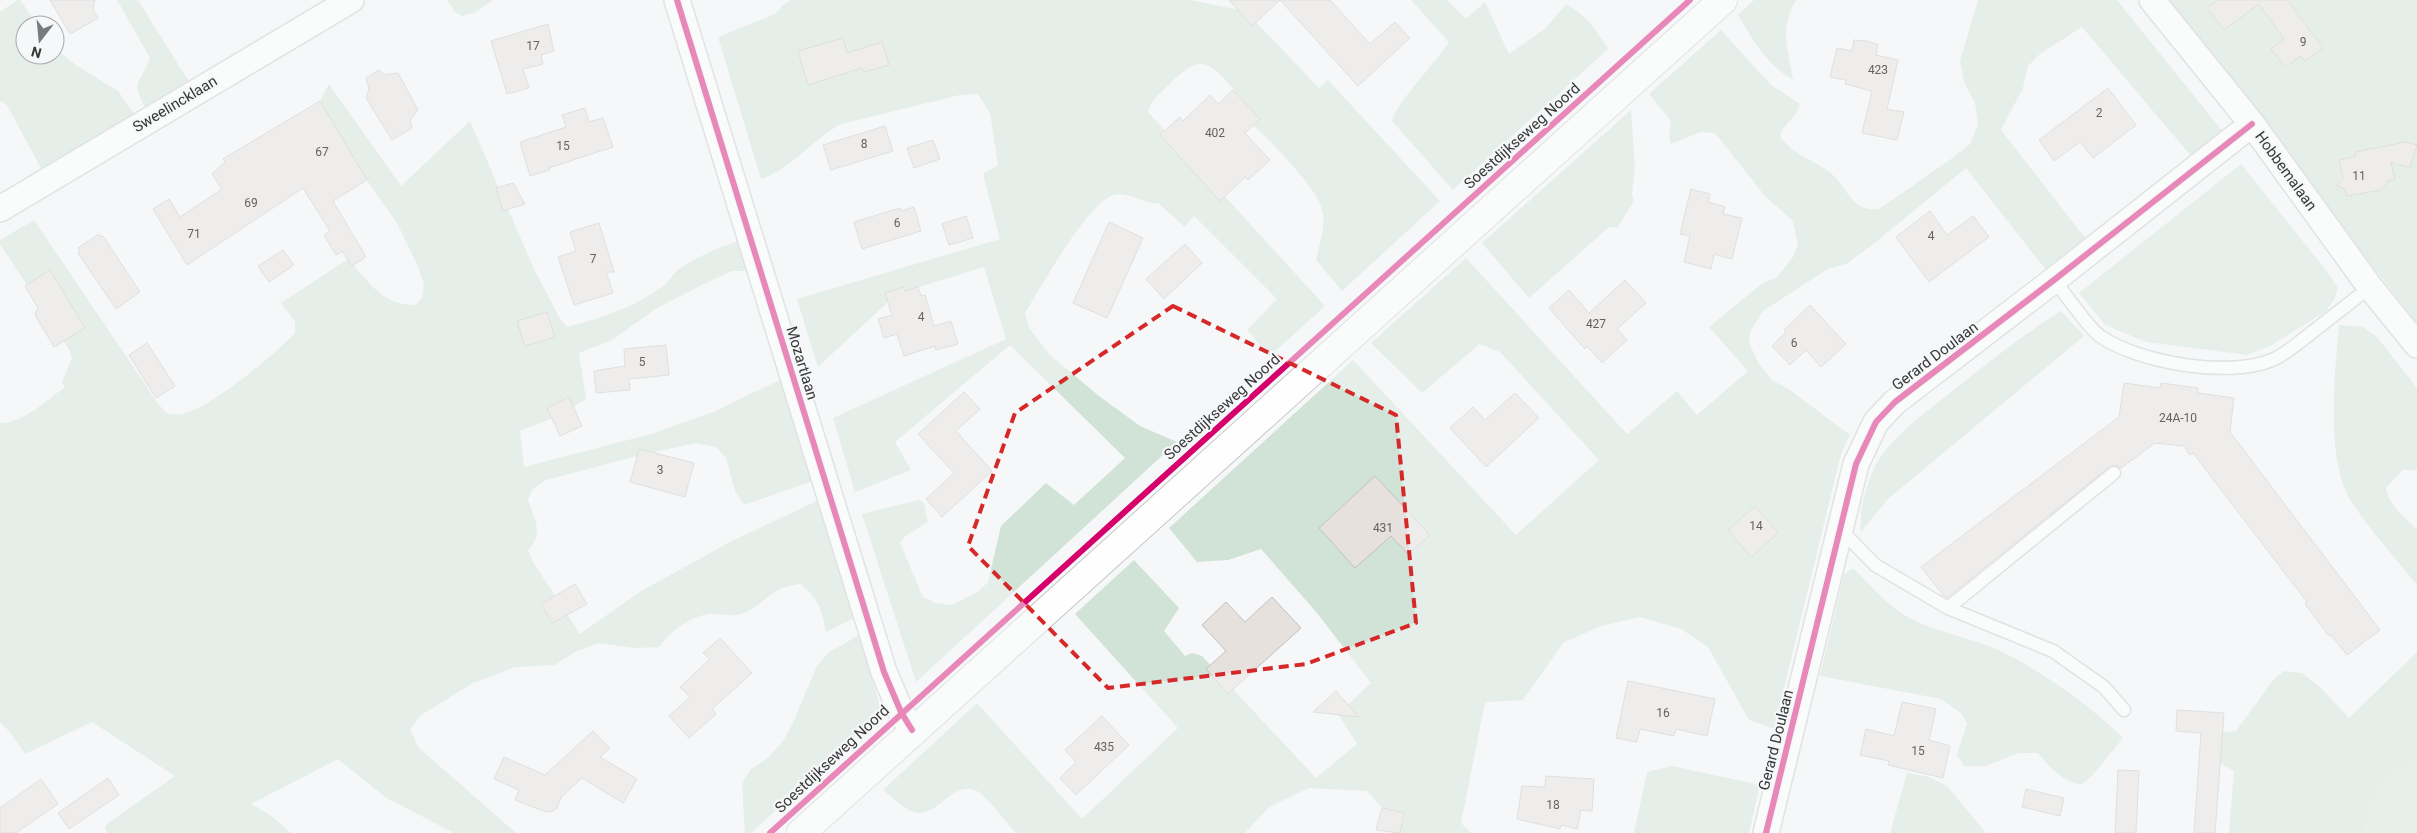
<svg xmlns="http://www.w3.org/2000/svg" width="2417" height="833" font-family="Roboto,sans-serif">
	<style>
		.green { fill: #d4e4da }
		.forest { fill: #d0e3d6 }
		.building { fill: #e6e1dd; stroke: #c1c1c2 }
		.lines { fill: none; stroke-linecap: round; stroke-linejoin: round }
		.service-casing { stroke: #c8c9ca; stroke-width: 15 }
		.minor-casing { stroke: #c8c9ca; stroke-width: 28 }
		.secondary-casing { stroke: #c8c9ca; stroke-width: 30 }
		.service { stroke: #fefefe; stroke-width: 12 }
		.minor { stroke: #fefefe; stroke-width: 25 }
		.secondary { stroke: #fefefe; stroke-width: 28 }
		.cycleway-casing { stroke: #f5f7f9; stroke-width: 9 }
		.cycleway { stroke: #d6006c; stroke-width: 6 }
		.marked { fill: none; stroke: #d62828; stroke-width: 4; stroke-dasharray: 10 6; stroke-linejoin: round }
		.labels { text-anchor: middle; dominant-baseline: central; stroke-width: 4.5; stroke-linejoin: round; paint-order: stroke }
		.number-label { font-size: 12px; fill: #636261 }
		.street-label { font-size: 15px; fill: #363737; stroke: #f5f7f9 }
	</style>
	<rect width="100%" height="100%" fill="#f6f7f8"/>
	<path class="green" d="M2241 164 2326 270 2338 288 2334 300 2325 312 2270 346 2248 355 2146 342 2105 325 2079 293Z
		M2417 765V833H2364C2375 797 2378 776 2417 765Z"/>
	<path class="forest" d="M17 0H20L38 25H25V55H55V48L77 66 118 91 137 118 44 174 7 105 0 101V12Z
		M117 0H138L191 85 147 111C130 80 139 87 150 58Z
		M447 0H493L476 12 462 16 455 12Z
		M791 0H1190L1240 10 1254 20 1319 88 1328 80 1440 201 1342 291 1316 260C1319 246 1325 229 1323 214 1319 186 1262 134 1241 113L1244 103C1236 92 1214 61 1198 64 1188 66 1175 78 1169 85 1160 93 1151 100 1148 112L1325 306 1270 356 1247 330 1277 299 1194 216 1185 227 1158 203C1143 205 1130 191 1114 195 1089 200 1040 289 1025 313L1029 328 1050 355 1099 396 1140 426 1177 442 916 682 862 514 919 500 924 503 928 522 904 537 900 543 923 597 935 603 951 605 979 591 988 582 1001 526 1046 483 1074 505 1125 458 1010 345 895 442 911 470 855 492 833 418 1006 339 984 267 906 291 888 302 818 367 797 299 1000 239 983 174 998 165 990 113 978 94 960 95 841 124C812 140 794 167 761 179L718 37 775 14 784 4Z
		M1411 0H1447L1466 19 1485 2 1509 54 1546 28 1566 4C1586 15 1596 30 1608 49L1453 190 1392 121C1398 100 1435 64 1449 42Z
		M1754 0H1796C1779 29 1788 49 1793 80 1766 64 1754 42 1738 15Z
		M1978 0H2117L2223 132 2191 156 2082 27 2040 54 2028 66 2023 88 2001 130 2086 239 2046 270 1966 168 1872 245 1846 264 1828 269 1763 311 1750 332 1749 343 1759 364 1772 380 1790 390 1850 435 1841 454 1774 729 1749 720 1708 647 1681 629 1640 617 1601 626 1563 643 1523 700 1485 702 1461 823 1471 833H1398L1399 827 1367 791 1309 788 1269 807 1245 833H1016C1008 825 985 794 977 791 951 779 937 822 911 811 901 807 891 796 883 790L977 703 1082 819 1178 728 1075 614 1134 560 1179 608 1164 631 1185 656 1192 653 1202 656 1316 778 1357 744 1338 714 1371 683 1317 613 1261 549 1228 560 1197 562 1169 528 1353 360 1516 535 1599 460 1500 352 1480 344 1422 393 1371 343 1466 258 1627 434 1677 391 1697 415 1748 371 1709 327 1760 285 1777 277 1793 257 1798 245 1793 221 1765 196 1715 133 1700 132 1671 144 1669 136 1671 121 1649 94 1721 30 1770 84 1800 104C1796 119 1784 122 1780 136 1791 155 1819 161 1835 177 1843 185 1848 197 1857 204 1865 209 1870 210 1879 209L1951 159 1970 144 1978 125 1975 103 1964 82 1960 61Z
		M2164 0H2417V323Z
		M329 84 401 186 470 121 533 267 559 317 567 327C602 318 632 308 662 287 669 282 672 275 678 270 697 256 718 248 741 240L750 271H732L706 283 657 308 612 340 579 353 586 399 558 416 520 431 524 467 651 434 713 412 782 379 812 481 744 505 735 491 726 458 716 447 696 443 645 454 546 480 532 490 528 500C535 522 544 532 528 550L533 562 580 634 641 591 732 541 819 500 854 618 826 632C821 608 820 600 800 584 766 588 766 606 740 614 731 617 719 613 709 614 689 617 671 631 659 647L635 648 599 643 577 651 554 665 515 667 473 683 421 715 410 729 418 747 516 833H454L385 797 338 759 251 804 270 815 291 833H108L105 829 107 824 175 776 92 722 25 754 9 731 0 722V423C24 423 47 400 65 387L62 382 72 358 70 351 0 244V240L34 220 159 405 168 414C173 414 178 415 183 414 213 406 273 356 295 333V322L281 303 348 259C369 282 382 305 415 305L422 298 424 284 417 264 397 223 326 122C318 103 319 101 329 84Z
		M1631 110 1635 168 1632 194 1634 201 1617 228 1609 227 1529 298 1482 243Z
		M2061 311 2084 336 1888 499 1861 532C1859 513 1866 484 1875 466 1892 435 1933 407 1960 385 1993 359 2025 333 2061 311Z
		M2339 325 2363 327 2377 337 2417 388V470H2403L2386 488C2389 506 2404 517 2417 529V585C2395 557 2370 531 2351 501 2325 460 2335 372 2339 325Z
		M1853 568C1867 582 1881 598 1897 610 1926 631 1964 635 1996 649 2036 667 2093 707 2123 738L2092 776 2081 785C2060 780 2051 768 2038 753H2018L1986 766H1964L1957 755 1967 724 1962 714 1941 699 1820 676 1844 574Z
		M859 635 882 712 751 833H745L742 783 751 769 768 758 783 741 792 725 817 666 828 653Z
		M2417 652V765C2378 776 2375 797 2364 833H2229L2234 771 2201 752 2200 745 2206 734 2236 731 2273 680 2284 671 2302 673 2321 688 2349 718Z
		M1672 766 1760 785 1749 833H1634L1647 772Z
		M1907 773 1929 777 1948 787 1986 833H1890Z"/>
	<path class="building" d="M50 0H95L93 10 98 18 70 34Z
		M1229 0H1330L1370 44 1395 22 1410 38 1358 86 1280 0 1252 26Z
		M2218 0H2287L2323 48 2305 61 2301 56 2285 67 2271 49 2284 39 2259 4 2224 30 2207 8Z
		M548 24 554 51 541 55 543 64 523 69 529 88 507 94 491 41Z
		M843 38 847 53 882 42 889 65 864 72 862 68 808 85 798 51Z
		M1854 40 1867 41 1878 45 1876 55 1898 60 1887 109 1904 112 1897 140 1862 133 1872 91 1845 84 1846 80 1830 77 1837 48 1852 51Z
		M379 70 384 75 398 73 418 110 410 120 412 128 392 140 366 98 369 89 366 78Z
		M2108 88 2136 125 2093 158 2080 142 2054 161 2039 140Z
		M1233 90 1260 119 1245 133 1270 160 1248 180 1245 177 1220 201 1160 135 1180 117 1183 121 1210 95 1218 104Z
		M320 101 367 180 333 201 366 257 352 266 342 251 336 255 324 235 330 231 303 188 187 265 153 209 169 199 180 217 222 189 212 174 225 162 223 159Z
		M585 108 589 122 603 118 613 147 549 168 550 170 530 176 520 142 566 127 562 115Z
		M885 126 893 151 831 170 823 145Z
		M933 140 940 159 914 168 907 148Z
		M2406 142 2417 145 2410 168 2391 162 2395 179 2388 181 2381 190 2347 196 2345 189 2336 185 2343 179 2339 160 2356 156 2355 152Z
		M513 183 525 204 503 211 496 188Z
		M1691 189 1710 194 1708 202 1725 207 1723 214 1742 218 1732 259 1714 254 1711 269 1684 262 1690 236 1680 234Z
		M914 207 921 231 862 249 854 222 900 208 901 211Z
		M1930 211 1947 235 1973 216 1989 237 1929 282 1896 237Z
		M966 216 973 238 949 245 942 224Z
		M1109 222 1143 238 1107 318 1073 303Z
		M599 223 614 272H606L613 293 574 305 558 257 576 251 570 232Z
		M99 234 101 237 103 236 140 292 116 309 78 253 80 251 78 248Z
		M1185 244 1202 263 1164 299 1146 279Z
		M283 250 294 265 269 282 258 266Z
		M50 270 85 328 54 347 35 315 38 308 25 286Z
		M1625 280 1646 303 1617 329 1627 340 1602 363 1587 346 1585 349 1549 308 1569 290 1589 313Z
		M903 287 905 291 918 287 921 296 925 295 934 326 951 321 958 344 936 350 935 346 904 356 897 334 884 338 878 319 892 315 885 293Z
		M1810 305 1846 344 1821 367 1806 350 1790 365 1772 346 1786 332 1784 330Z
		M547 312 555 337 525 346 517 321Z
		M147 343 175 386 156 398 129 355Z
		M666 345 669 375 629 379 630 390 596 393 594 371 625 366 624 349Z
		M2124 383 2160 388 2161 383 2198 388V393L2234 398 2230 432 2380 630 2347 655 2331 635 2329 636 2305 604 2307 602 2193 453 2190 455 2184 446 2155 443 2121 468 2116 465 2109 467 1947 598 1943 595 1921 567 2119 417Z
		M964 392 980 409 956 431 992 471 942 517 926 499 954 473 918 434Z
		M1515 393 1539 418 1486 467 1450 428 1473 407 1485 420Z
		M569 397 582 426 560 436 547 408Z
		M639 449 694 463 685 497 630 482Z
		M1375 476 1430 535 1408 554 1391 536 1355 568 1319 528Z
		M1755 506 1778 533 1751 557 1728 530Z
		M575 584 587 604 552 623 541 604Z
		M1272 597 1301 628 1228 694 1206 669 1226 651 1202 625 1226 602 1245 622Z
		M720 638 752 673 712 709 716 714 689 738 669 716 690 697 680 687 710 659 703 653Z
		M1628 681 1715 699 1707 736 1676 729 1674 736 1640 729 1637 742 1616 738Z
		M1336 691 1359 717 1313 712Z
		M1902 702 1936 709 1929 740 1950 746 1943 778 1888 765 1889 761 1860 755 1866 729 1894 736Z
		M2177 710 2224 713 2215 833H2194L2201 733 2176 731Z
		M1102 716 1129 745 1076 795 1060 778 1076 762 1065 750Z
		M593 731 610 748 600 757 637 779 623 803 582 778 561 797 557 808 553 811 546 812 515 800 519 790 494 779 504 757 545 775Z
		M2118 770 2139 771 2136 833H2115Z
		M1546 776 1594 779 1592 811 1581 810 1577 829 1561 825 1560 829 1517 819 1522 786 1545 787Z
		M108 778 119 795 69 829 58 813Z
		M41 779 58 804 16 833H0V808Z
		M2026 789 2064 798 2060 816 2022 807Z
		M1382 808 1404 813 1400 833 1376 830Z"/>
	<g class="lines">
		<g class="service-casing">
			<path id="service" d="M2054 280C2065 293 2088 328 2100 336 2138 363 2229 378 2272 360 2286 354 2298 343 2310 334 2330 318 2350 303 2370 287
				M1840 529 1875 565 1948 608 2053 651 2104 687 2124 710
				M1948 608 2114 473"/>
		</g>
		<g class="minor-casing">
			<path id="minor" d="M677 0 884 672 901 712 912 730
				M2152 0 2252 124 2370 287 2417 345
				M0 209 351 0
				M1766 833 1856 464 1876 422 1895 402 2054 280 2252 124"/>
		</g>
		<g class="secondary-casing">
			<path id="secondary" d="M801 833 1723 0"/>
		</g>
		<use href="#service" class="service"/>
		<use href="#minor" class="minor"/>
		<use href="#secondary" class="secondary"/>
		<g class="cycleway-casing">
			<path id="cycleway" d="M677 0 884 672 901 712 912 730
				M770 833 1690 0
				M1766 833 1856 464 1876 422 1895 402 2054 280 2252 124"/>
		</g>
		<use href="#cycleway" class="cycleway"/>
	</g>
	<path d="M0 0H2417V833H0ZM1173 306 1396 415 1416 623 1306 664 1108 688 968 546 1015 413Z" fill="#f6f7f8" fill-opacity=".55" fill-rule="evenodd"/>
	<path class="marked" d="M1173 306 1396 415 1416 623 1306 664 1108 688 968 546 1015 413Z"/>
	<g class="labels">
		<g class="number-label">
			<text x="2303" y="42">9</text>
			<text x="533" y="46">17</text>
			<text x="1878" y="70">423</text>
			<text x="2099" y="113">2</text>
			<text x="1215" y="133">402</text>
			<text x="864" y="144">8</text>
			<text x="563" y="146">15</text>
			<text x="322" y="152">67</text>
			<text x="2359" y="176">11</text>
			<text x="251" y="203">69</text>
			<text x="897" y="223">6</text>
			<text x="194" y="234">71</text>
			<text x="1931" y="236">4</text>
			<text x="593" y="259">7</text>
			<text x="921" y="317">4</text>
			<text x="1596" y="324">427</text>
			<text x="1794" y="343">6</text>
			<text x="642" y="362">5</text>
			<text x="2178" y="418">24A-10</text>
			<text x="660" y="470">3</text>
			<text x="1756" y="526">14</text>
			<text x="1383" y="528">431</text>
			<text x="1663" y="713">16</text>
			<text x="1104" y="747">435</text>
			<text x="1918" y="751">15</text>
			<text x="1553" y="805">18</text>
		</g>
		<g class="street-label">
			<text transform="translate(175 104) rotate(-31)">Sweelincklaan</text>
			<text transform="translate(1522 136) rotate(-42)">Soestdijkseweg Noord</text>
			<text transform="translate(2286 171) rotate(54)">Hobbemalaan</text>
			<text transform="translate(1935 356) rotate(-37)">Gerard Doulaan</text>
			<text transform="translate(802 363) rotate(73)">Mozartlaan</text>
			<text transform="translate(1222 407) rotate(-42)">Soestdijkseweg Noord</text>
			<text transform="translate(1776 740) rotate(-76)">Gerard Doulaan</text>
			<text transform="translate(832 759) rotate(-43)">Soestdijkseweg Noord</text>
		</g>
	</g>
	<g transform="translate(40 40) rotate(196)"><circle r="24" fill="#f5f7f9" stroke="#a9aaab"/>
	<path d="M0-4L9 19L0 12L-9 19Z" fill="#797a7b"/>
	<text y="-8" font-size="14" font-weight="bold" text-anchor="middle" fill="#363737">N</text>
	</g>
</svg>
